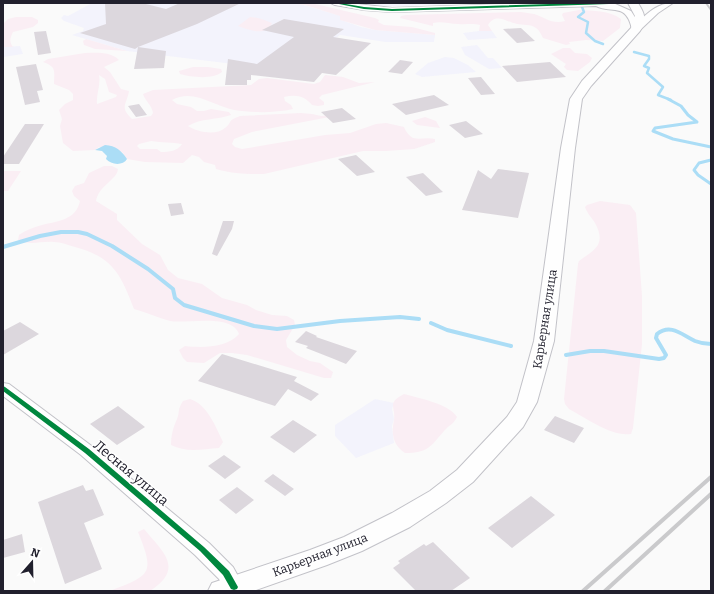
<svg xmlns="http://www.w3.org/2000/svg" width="714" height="594" font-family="Bitter,serif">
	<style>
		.built { fill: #f3f3fc }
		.green { fill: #faeef4; fill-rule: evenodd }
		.water { fill: #abddf6 }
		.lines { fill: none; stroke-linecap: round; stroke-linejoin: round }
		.stream-far2 { stroke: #abddf6; stroke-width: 2.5 }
		.stream-far1 { stroke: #abddf6; stroke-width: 3 }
		.stream { stroke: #abddf6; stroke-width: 4 }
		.building { fill: #dcd7dd }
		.minor-casing { stroke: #c2c2c8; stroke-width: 2 }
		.major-casing { stroke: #c2c2c8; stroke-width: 2 }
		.minor { fill: #fefefe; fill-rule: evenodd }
		.major { fill: #fefefe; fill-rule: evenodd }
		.rail-far1 { stroke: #cacacc; stroke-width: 2 }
		.rail { stroke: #cacacc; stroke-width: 4 }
		.cycleway-casing { stroke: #fff; stroke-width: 3 }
		.cycleway { fill: #00873e; fill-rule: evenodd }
		.labels { text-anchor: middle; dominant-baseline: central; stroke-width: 3; stroke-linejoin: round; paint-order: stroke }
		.street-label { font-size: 12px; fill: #21202d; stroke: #fff }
		.near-street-label { font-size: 14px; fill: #21202d; stroke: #fff }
	</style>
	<rect width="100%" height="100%" fill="#fafafa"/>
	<path class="built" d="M92 3 300 4 341 16V20L361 27 375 30 435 35 434 42H386L340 35 333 40 266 68 127 51 72 35 83 31 84 28 64 21 61 18 64 15 68 16Z
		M356 3H458L459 4 380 7Z
		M479 31H492L497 38 468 40 463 33Z
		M477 45 488 58H493L502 68 489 69 465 55 461 47Z
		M20 46 23 54 3 57V47Z
		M445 57 454 58 468 65 476 72 422 77 415 74 428 63Z
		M375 399 394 403 392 409 394 419 392 426 394 443 356 458 335 436V425Z"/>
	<path class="green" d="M289 3H311L375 18 379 20 378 22 384 25 412 27 435 33V35L375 30 340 20V16L305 5Z
		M579 10C593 11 609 10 621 19L620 28 603 41 586 40 569 42 570 44 566 45 543 38C541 34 539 30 536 28 531 24 522 25 517 24 506 22 496 12 488 25L492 31H479L480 25C472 23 466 25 458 24 449 24 442 21 433 23V26L400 18 401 16 406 15 521 12C525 13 530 13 534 14 544 17 553 25 565 21L562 15 563 13Z
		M16 17H32L38 20V23L33 27 13 32C10 38 9 42 13 47H3V24L8 19Z
		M250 17C257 17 266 21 272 23 266 37 249 30 238 26Z
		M86 39 127 51 95 49 84 45 83 41Z
		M563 48H570L575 53 587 54 592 58 590 62 578 71 567 70 564 67 566 64 551 54Z
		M85 53C96 53 110 51 119 60L104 67 110 72 121 89 129 91C127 104 119 107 132 119L151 116 153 113C152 105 145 101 143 94L153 90 251 85 259 79 267 78 314 84 320 82 325 75 343 77 359 83 375 82 322 95 319 98 324 102V105L318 106 312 105C305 96 296 94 284 97L285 101 291 105 293 109C275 113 253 113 234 110 214 106 193 88 172 100L177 104 191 107 197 111H204L211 109 229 112 231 115C217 120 201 118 188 126 197 132 216 136 225 128 233 122 226 121 240 116L301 113 312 114 321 116 345 114 252 132 234 139 232 144 235 147 242 149 325 135 350 133 376 124 386 123 404 127C412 145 420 136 435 139V142L414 149 386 151H363L264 174C246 174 234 174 216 169L215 165 204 162 199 157 192 155 183 163 145 162 127 159 122 152 99 147 95 150 73 151 63 143 60 126 62 119 59 110 65 104 73 100V94L69 90 54 84C54 71 57 67 43 62L48 59ZM99 75 105 79 109 92 117 95 116 97 97 104C96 94 101 85 99 75ZM151 141C162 143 172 142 182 144 178 151 169 152 161 152L157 149H140L137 146 139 144Z
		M193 67H208L221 69 222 72C212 80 191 77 180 74L179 71Z
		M425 117 436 121 440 128 417 125 412 121Z
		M104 166H112L118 169C117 180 99 185 96 201L117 214V220L142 244 160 255 168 270 178 278 202 284 222 298 247 305 256 310 272 315 287 316 294 320 295 325 286 340 287 347 297 355 310 361 320 363 333 372 331 378H324L247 355 232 353H220L204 363 187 362 183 358 179 350 185 346C202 348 227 348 239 334 232 313 186 324 170 321 158 318 146 312 134 309 121 275 113 257 75 247 68 245 61 242 54 242 40 241 31 246 18 240L19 235C26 230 34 227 42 225 58 221 76 220 80 201L74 196 72 191 75 186 84 183 89 173Z
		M3 171H21L8 191H3Z
		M600 201 630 205 636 213 642 296V344L633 428 631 434C612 437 586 418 569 409L565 404 564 399 578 264 579 261C594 250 607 245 595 223 592 218 587 213 585 207L587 205Z
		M404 394C418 398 450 404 457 417 454 424 449 425 444 431 430 447 428 453 405 453 393 445 391 434 394 420 396 407 386 403 404 394Z
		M190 399C207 404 216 427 223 442L219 448C203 449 186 453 171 445 171 435 173 428 177 419 180 412 177 410 183 401Z
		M144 529C163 552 185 568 150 591H110C151 575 155 574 138 532Z"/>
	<path class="water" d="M105 145C116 146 121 150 127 159 123 166 111 165 106 159L107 156 102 151 95 150Z"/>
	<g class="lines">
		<path class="stream-far2" d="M582 7 584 12 578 17 588 22 586 33 595 41 603 44
			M634 52 649 56V59L644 66 649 68 647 73 663 87 658 95 671 100"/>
		<path class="stream-far1" d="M668 99 681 106 688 115 697 122 655 128 653 131 673 139 711 147
			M711 160 699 163 694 170 698 175 711 184"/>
		<path class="stream" d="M3 247 40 236 61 232H78L87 234 112 246 148 269 173 289 175 298 184 305 254 326 277 329 340 321 400 317 419 319
			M431 323 447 330 511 346
			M566 355 590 351H604L659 359 664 358 666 355 656 338 657 334C671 323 682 335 695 341 700 343 706 344 711 344"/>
	</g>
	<path class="building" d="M105 3H142L166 9 180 3H241L197 24 138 47 166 51 164 68 134 69 138 47 135 49 80 33 106 24Z
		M284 19 344 29 333 37 371 43 336 75 322 73 314 82 251 75V80H247V85H225L228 59 257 64 294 37 262 30Z
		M521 28 535 41 517 43 503 29Z
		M46 31 51 53 38 55 34 32Z
		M400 60 413 62 402 74 388 72Z
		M550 62 566 77 517 82 502 66Z
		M36 64 43 90 37 91 40 102 25 105 16 67Z
		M481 77 495 94 481 95 468 78Z
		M434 95 449 105 406 115 392 104Z
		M139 104 147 115 136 117 128 106Z
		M342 108 356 119 333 123 321 112Z
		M466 121 483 134 465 138 449 125Z
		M25 124H44L19 164H3V157Z
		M356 155 375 172 357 176 338 159Z
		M498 169 529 173 518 218 462 210 478 170 491 179Z
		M423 173 443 192 426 196 406 177Z
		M181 203 184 214 171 216 168 204Z
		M223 221H234L232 229 217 256 212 254Z
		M20 322 39 334 3 355V331Z
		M306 331 317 336 316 337 357 351 346 364 334 359 306 348 308 346 295 342Z
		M222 354 297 377 294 381 319 394 311 401 288 389 275 406 198 381Z
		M118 406 145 427 117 445 90 424Z
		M555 416 584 428 574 443 544 430Z
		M293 420 317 435 294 453 270 437Z
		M224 455 241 467 225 479 208 466Z
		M273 474 294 489 285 496 264 481Z
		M83 485 86 491 93 489 104 515 84 523 102 569 65 584 38 502Z
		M237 487 254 500 236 514 219 500Z
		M531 496 555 515 512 548 488 528Z
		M22 534 25 552 3 558V540Z
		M433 542 470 578 451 591H416L393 568 400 563 398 561 424 544 426 546Z"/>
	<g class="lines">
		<g class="minor-casing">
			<path id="minor" d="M331 3H349L392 8 537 3H613L631 11 638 22C649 12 658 3 673 3L658 13 639 31H636L632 29C626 2 612 14 596 6L392 12 364 10 335 5Z
				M3 383 9 384 93 447 209 543 233 567 244 587 242 591H226L219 579 195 555 81 455 3 396Z"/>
		</g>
		<g class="major-casing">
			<path id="major" d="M628 3H638C645 14 647 20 640 31L591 86 582 99 575 148 554 341 537 402 523 427 473 482 446 503 410 527 362 551 327 565 253 591H208L212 583 310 550 344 537 392 513 430 491 457 470 507 417 517 402 534 341 561 148 570 99 582 81 631 28 635 16Z"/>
		</g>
		<use href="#minor" class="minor"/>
		<use href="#major" class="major"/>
		<path class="rail-far1" d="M706 3 711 10"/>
		<path class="rail" d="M583 591 711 477
			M605 591 711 494"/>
		<g class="cycleway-casing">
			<path id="cycleway" d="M334 3H340L364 7 392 9 583 3H610L609 4 392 11 364 9Z
				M3 386 5 387 89 449 204 547 229 571 238 587 237 589 234 590 231 589 223 575 200 551 85 453 3 391Z"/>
		</g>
		<use href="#cycleway" class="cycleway"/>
	</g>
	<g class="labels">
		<g class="street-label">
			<text transform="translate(545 319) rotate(-81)">Карьерная улица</text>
			<text transform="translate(320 555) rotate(-21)">Карьерная улица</text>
		</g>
		<g class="near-street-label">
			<text transform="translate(131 473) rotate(40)">Лесная улица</text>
		</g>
	</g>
	<rect width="714" height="594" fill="none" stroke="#21202d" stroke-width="8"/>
	<g transform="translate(32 562) rotate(20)" stroke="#ffffff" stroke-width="3" paint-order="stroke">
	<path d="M0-3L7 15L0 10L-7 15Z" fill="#21202d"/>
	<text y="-6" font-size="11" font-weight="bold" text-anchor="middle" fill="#21202d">N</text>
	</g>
</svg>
